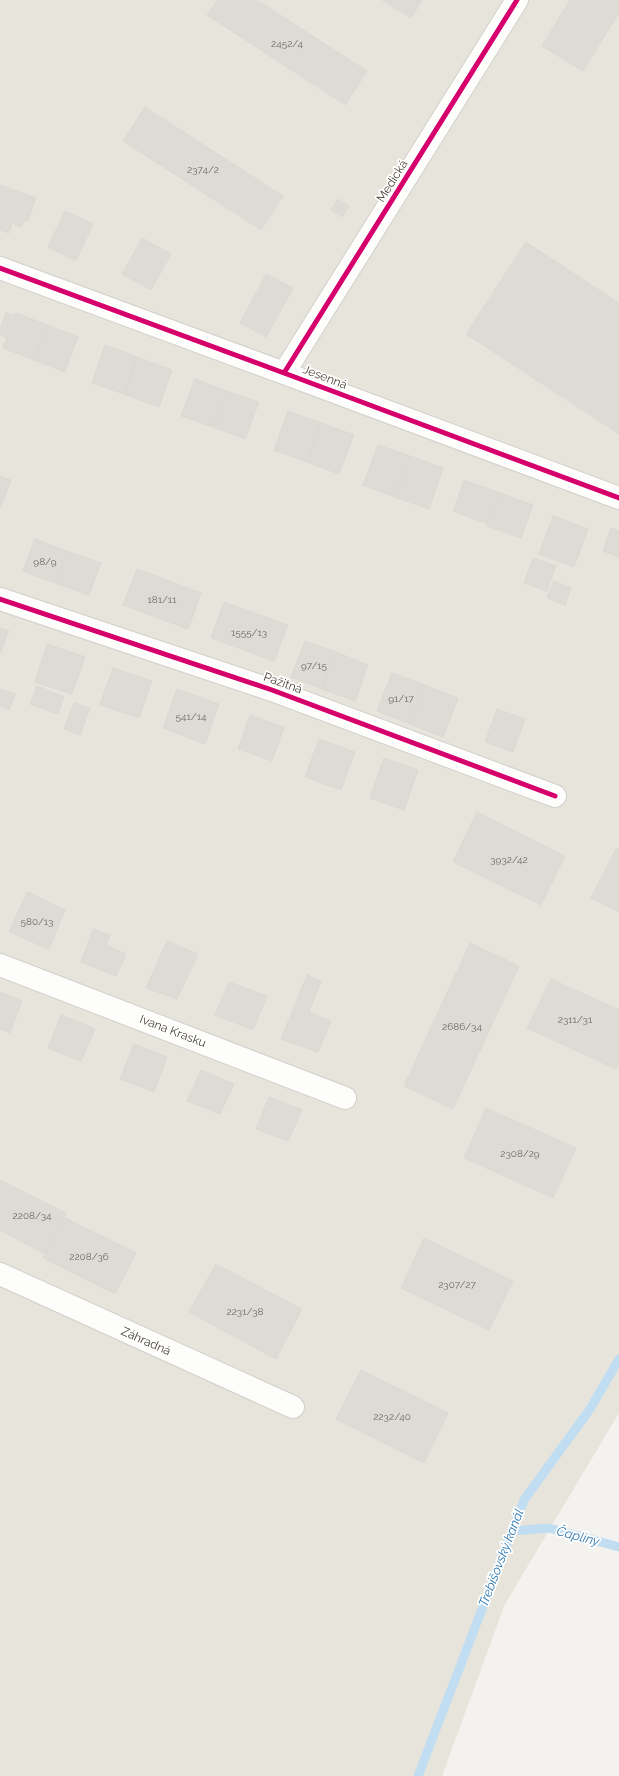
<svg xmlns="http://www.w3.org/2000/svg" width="619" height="1776" font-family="Raleway,sans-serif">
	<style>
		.residential { fill: #e7e4dc }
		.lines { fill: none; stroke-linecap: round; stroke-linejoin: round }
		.stream { stroke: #c0ddf1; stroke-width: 9 }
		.building { fill: #dedbd6; stroke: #dcd9d4 }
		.minor-casing { stroke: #d2d0cb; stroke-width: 24 }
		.minor { stroke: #fdfdfc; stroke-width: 22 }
		.cycleway-casing { stroke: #fff; stroke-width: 8 }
		.cycleway { stroke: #d6006c; stroke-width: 5 }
		.labels { text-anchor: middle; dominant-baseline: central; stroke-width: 3.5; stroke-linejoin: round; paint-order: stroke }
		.number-label { font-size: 10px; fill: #706a61 }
		.street-label { font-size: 12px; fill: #4b4439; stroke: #fff }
		.water-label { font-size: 13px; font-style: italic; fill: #2e7ab2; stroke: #fff }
	</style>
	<rect width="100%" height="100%" fill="#f4f2ee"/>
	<path class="residential" d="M0 0H619V1413L505 1604 442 1776H0Z"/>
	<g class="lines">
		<path class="stream" d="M512 1531 549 1528 619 1547
			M418 1776 524 1500 590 1409 619 1359"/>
	</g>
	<path class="building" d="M218 0H257L367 71 345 105 207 15Z
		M382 0H422L411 18Z
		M570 0H619V13L583 71 542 46Z
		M145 107 283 196 261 230 123 141Z
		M0 185 36 198 28 221 24 220 21 227 12 223 9 233 0 230Z
		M338 199 349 206 342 217 331 210Z
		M65 211 93 224 76 261 48 247Z
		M142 238 171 254 151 290 122 274Z
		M526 242 619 303V434L466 334Z
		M266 274 293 288 266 337 240 323Z
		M6 313 15 316 16 313 47 325 34 360 3 348 7 338 0 335V329Z
		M47 325 78 337 65 372 34 360Z
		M105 345 137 357 124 394 92 383Z
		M137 357 172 370 159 407 124 394Z
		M195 379 227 391 213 427 181 416Z
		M227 391 259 402 245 439 213 427Z
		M288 411 321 423 307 462 274 450Z
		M321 423 354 435 339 474 307 462Z
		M378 445 410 456 395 497 363 485Z
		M410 456 443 468 429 509 395 497Z
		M0 476 11 480 1 507H0Z
		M464 480 500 493 488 524 453 511Z
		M500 493 533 505 521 538 487 526Z
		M553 516 588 529 574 567 539 554Z
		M611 528 619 531V557L603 551Z
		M35 539 67 551 55 583 23 571Z
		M67 551 101 563 89 595 55 583Z
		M533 558 556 566 547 591 524 583Z
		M137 569 201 593 188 629 123 605Z
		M554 581 571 588 565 605 547 598Z
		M224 602 288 625 274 661 211 638Z
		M0 628 9 631 0 654Z
		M305 641 336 652 322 689 291 677Z
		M47 644 85 657 72 694 35 682Z
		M336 652 368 665 355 701 322 689Z
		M113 668 152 681 139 718 100 705Z
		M392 673 425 685 410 724 377 711Z
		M425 685 458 698 443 737 410 724Z
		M37 686 64 697 58 714 30 704Z
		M0 689 15 694 9 710 0 706Z
		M177 689 219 704 205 744 163 728Z
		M74 703 90 708 80 735 64 729Z
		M497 709 525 719 513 752 485 742Z
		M250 715 284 727 272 761 238 749Z
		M319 739 355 752 341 790 305 777Z
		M384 758 418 770 404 810 370 798Z
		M477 812 565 856 541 905 453 862Z
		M616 849 619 850V912L591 898Z
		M27 892 65 910 49 949 9 932Z
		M93 929 110 935 106 945 126 954 116 976 81 962Z
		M167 941 198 954 177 999 146 988Z
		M470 943 519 966 453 1109 404 1086Z
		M307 975 321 981 309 1012 331 1021 318 1052 281 1039Z
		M551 979 619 1010V1063L616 1069 527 1028Z
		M229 982 267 996 253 1030 215 1015Z
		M0 992 22 1001 10 1033 0 1029Z
		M61 1015 95 1029 81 1061 48 1048Z
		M134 1044 167 1057 154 1092 120 1079Z
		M201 1070 234 1084 220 1114 187 1101Z
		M269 1097 302 1110 288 1141 256 1129Z
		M486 1108 576 1148 553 1198 464 1158Z
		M0 1180 66 1213 45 1254 0 1230Z
		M63 1217 136 1253 115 1294 43 1258Z
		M424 1238 513 1281 489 1330 401 1288Z
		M216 1264 302 1309 276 1359 189 1312Z
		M361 1370 448 1413 424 1463 336 1419Z"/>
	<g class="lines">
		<g class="minor-casing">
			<path id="minor" d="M0 268 284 373 619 498
				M284 373 517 0
				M0 599 272 690 555 796
				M0 965 345 1098
				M0 1274 293 1407"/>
		</g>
		<use href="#minor" class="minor"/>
		<g class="cycleway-casing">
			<path id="cycleway" d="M0 268 284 373 619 498
				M284 373 517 0
				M0 599 272 690 555 796"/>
		</g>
		<use href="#cycleway" class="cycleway"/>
	</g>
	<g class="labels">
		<g class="number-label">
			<text x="287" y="43">2452/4</text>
			<text x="203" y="169">2374/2</text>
			<text x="45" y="561">98/9</text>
			<text x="162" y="599">181/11</text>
			<text x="249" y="632">1555/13</text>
			<text x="314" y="665">97/15</text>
			<text x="401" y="698">91/17</text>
			<text x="191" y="716">541/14</text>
			<text x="509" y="859">3932/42</text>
			<text x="37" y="921">580/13</text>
			<text x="575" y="1019">2311/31</text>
			<text x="462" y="1026">2686/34</text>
			<text x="520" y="1153">2308/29</text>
			<text x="32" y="1215">2208/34</text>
			<text x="89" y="1256">2208/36</text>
			<text x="457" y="1284">2307/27</text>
			<text x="245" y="1311">2231/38</text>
			<text x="392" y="1416">2232/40</text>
		</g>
		<g class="street-label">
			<text transform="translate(392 181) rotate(-58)">Medická</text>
			<text transform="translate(325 377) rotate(21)">Jesenná</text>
			<text transform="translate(283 683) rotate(20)">Pažitná</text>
			<text transform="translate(173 1031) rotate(21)">Ivana Krasku</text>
			<text transform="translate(146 1341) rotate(24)">Záhradná</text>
		</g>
		<g class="water-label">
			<text transform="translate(578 1536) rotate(15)">Čapliny</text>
			<text transform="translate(501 1558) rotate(-69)">Trebišovský kanál</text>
		</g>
	</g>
</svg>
